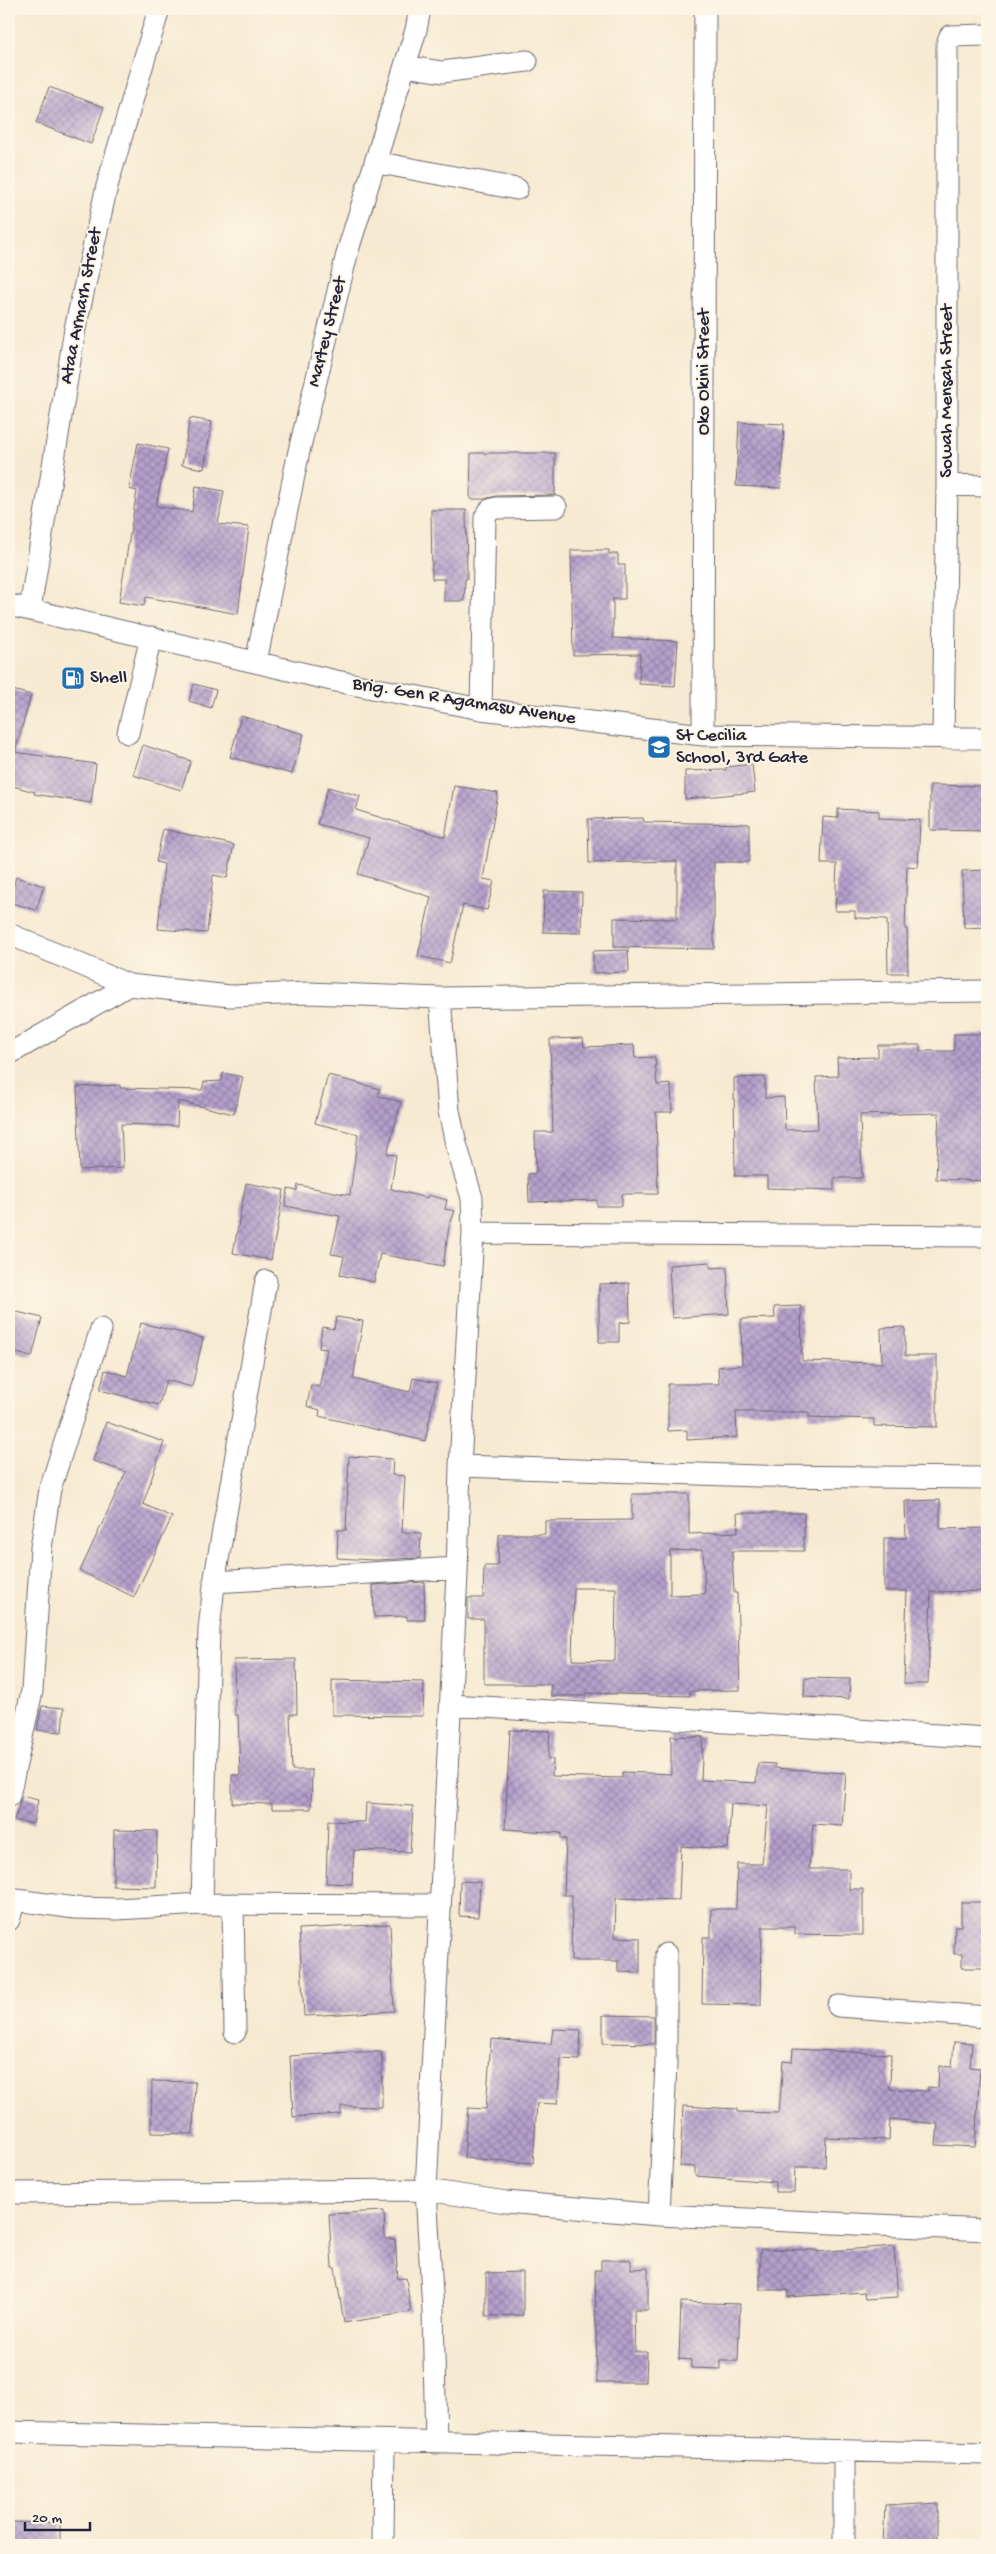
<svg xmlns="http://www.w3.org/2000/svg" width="996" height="2554" font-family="'Gochi Hand',sans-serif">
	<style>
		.building { fill: url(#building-cross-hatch); fill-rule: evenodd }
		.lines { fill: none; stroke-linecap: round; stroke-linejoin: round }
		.minor-casing { stroke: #6d6870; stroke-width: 23 }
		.minor { stroke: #fff; stroke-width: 21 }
		.labels { text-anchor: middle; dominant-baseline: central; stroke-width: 4; stroke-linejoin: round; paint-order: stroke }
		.street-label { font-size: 19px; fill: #22223b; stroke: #fcf5e5 }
		.poi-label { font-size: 19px; fill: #22223b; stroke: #fcf5e5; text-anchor: start }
	</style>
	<defs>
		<pattern id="building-cross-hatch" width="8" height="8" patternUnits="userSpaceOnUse" patternTransform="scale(1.25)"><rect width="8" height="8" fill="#b5a0cc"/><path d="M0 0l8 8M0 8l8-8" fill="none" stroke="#9382a7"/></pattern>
	</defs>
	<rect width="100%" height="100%" fill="#fcf5e5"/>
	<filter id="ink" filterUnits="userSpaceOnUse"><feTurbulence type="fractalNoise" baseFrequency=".02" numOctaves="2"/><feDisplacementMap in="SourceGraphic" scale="10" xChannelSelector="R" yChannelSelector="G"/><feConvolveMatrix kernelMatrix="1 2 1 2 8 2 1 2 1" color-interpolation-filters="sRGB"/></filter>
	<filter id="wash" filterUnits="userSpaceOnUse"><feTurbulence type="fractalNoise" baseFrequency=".0096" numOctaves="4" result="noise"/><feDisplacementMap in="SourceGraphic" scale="20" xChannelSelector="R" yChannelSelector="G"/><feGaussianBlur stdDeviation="1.12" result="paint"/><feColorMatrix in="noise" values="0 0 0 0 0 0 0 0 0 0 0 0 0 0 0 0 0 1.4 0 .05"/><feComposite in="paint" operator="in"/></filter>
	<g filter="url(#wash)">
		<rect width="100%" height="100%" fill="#f7ead2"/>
		<g id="blocks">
			<path class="building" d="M49 87 104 107 91 144 36 123Z
				M190 418 212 422 204 469 182 465Z
				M739 422 784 424 781 488 736 486Z
				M138 443 168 449 156 506 192 512 196 486 224 491 218 524 249 527 238 614 146 597 144 606 119 602 137 491 129 489Z
				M471 453H555V495L496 496 484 499H470Z
				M431 510H466L467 579H465L464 601H444V579H432Z
				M571 550H609V554H618V565H625V599H613V638L678 641 675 686 639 684 640 654 573 655Z
				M194 684 216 690 211 708 189 701Z
				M9 689 31 695 15 752 96 764 91 803 34 794 35 792 9 785Z
				M241 716 304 734 292 774 230 757Z
				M143 745 191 761 181 790 133 775Z
				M752 764 755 792 685 799V771L726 770V767Z
				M930 785 987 786V831L930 830Z
				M454 786 498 793 483 879 494 881 487 910 463 905 450 963 418 956 431 897 358 874 369 838 317 824 328 787 360 796 356 810 445 837Z
				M838 809 879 811V818L920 820 918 867 907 866 905 929H907L908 973H888L887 919 855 918V911H835L837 864H821L823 817 838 818Z
				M643 818 644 822 749 824V862H714V949L614 947V918L677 919V861L589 863 588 819Z
				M163 829 234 845 227 878 213 875 207 933 158 929 164 864 156 862Z
				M987 870V927L964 928 962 871Z
				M16 877 44 886 36 910 9 902Z
				M544 891 582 892 581 933 543 932Z
				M628 950 629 972 593 973V951Z
				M954 1034H987V1181L936 1179 939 1113 860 1115 862 1178H834V1190L767 1188V1176H735L734 1078 765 1077V1098L784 1097 785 1130 818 1129 816 1077 838 1076 837 1058 878 1057V1045H920V1051H954Z
				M583 1038 584 1047 634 1045 635 1058 655 1057 657 1085 671 1084 672 1112H656L658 1194H622V1206H597V1200L529 1202 528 1174 536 1173 535 1132H553L550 1039Z
				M223 1073 243 1077 234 1114 178 1101 177 1126 121 1124 123 1168 80 1170 77 1087 120 1085V1088L202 1090 204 1082 222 1081Z
				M328 1075 380 1089 378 1096 401 1102 387 1154 396 1155 391 1189 427 1198 428 1195 447 1200 445 1209 455 1211 449 1227 443 1266 380 1254 374 1282 340 1275 344 1256 331 1254 340 1216 285 1206 288 1189 297 1191 298 1185 350 1195 358 1134 315 1123Z
				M246 1183 284 1190 271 1260 233 1253Z
				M710 1262 711 1268 727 1267 729 1314 672 1318 669 1265Z
				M629 1283 630 1322 619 1323V1342H599V1284Z
				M801 1306 802 1361 882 1363 881 1328 905 1327V1356H937V1427L874 1426V1419L809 1417V1412H736L737 1437 687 1440V1430L668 1431V1384H719L718 1367 742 1365 741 1319 775 1318 774 1307Z
				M9 1310 42 1318 32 1357 9 1351Z
				M336 1317 363 1321 353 1379 410 1392 413 1378 437 1383 425 1441 319 1416 320 1410 307 1406 311 1385 319 1387 327 1349 319 1348 322 1327 334 1329Z
				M141 1323 203 1338 192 1387 166 1380 159 1405 100 1390 105 1370 127 1376Z
				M106 1422 164 1442 143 1504 172 1517 134 1597 80 1571 126 1472 93 1461Z
				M349 1456 393 1459 392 1475 405 1476 402 1532 421 1533 420 1558 373 1560 337 1558 338 1530H346Z
				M632 1494H689V1534L738 1532 737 1513H804V1551H732L734 1593H737L740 1690 690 1691V1696L586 1693V1696H551V1684H484V1619H468V1598H483L484 1566H498L499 1534H545V1521L632 1520ZM703 1550 705 1594 670 1595V1551ZM574 1588H616L615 1661 572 1660Z
				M940 1500V1529L987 1528V1591L931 1592 928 1684H904L907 1591H884V1538H906L905 1501Z
				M424 1582 425 1620H407V1616L374 1617 373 1585Z
				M296 1659 297 1714H290L292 1770H312L311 1809H272V1804L232 1803V1775H240L238 1715H235L234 1660Z
				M805 1678 850 1679 849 1699 804 1697Z
				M332 1680 424 1682 423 1716 332 1715Z
				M42 1706 64 1708 62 1732 37 1730Z
				M510 1730 550 1731 548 1759H553L552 1776 622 1778V1772L671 1774V1736L703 1737 701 1780 756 1783 758 1763 775 1764V1768L846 1773 842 1826 813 1824 809 1869H849V1889H863V1935L795 1934V1927H762L761 2005 702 2004 703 1937H711V1909H736L737 1864H762L768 1806 731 1804 728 1849 681 1846 679 1900 616 1898 615 1937 640 1938V1973L618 1972V1961H571L572 1895H564L566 1839H561V1833L505 1829Z
				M22 1796 38 1800 33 1824 14 1820Z
				M366 1803 413 1806 410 1852 354 1850 352 1884 326 1883 328 1821 365 1822Z
				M114 1830 157 1831 156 1887 113 1886Z
				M460 1881 480 1882 478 1917 459 1916Z
				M961 1902H987V1968H962V1954H954L955 1926H961Z
				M390 1924 394 2011 304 2016 299 1929Z
				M603 2015 654 2016V2044L603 2043Z
				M553 2029 581 2030 579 2060 561 2059 557 2104 537 2103 533 2163 464 2158 468 2108 486 2109 491 2039 551 2044Z
				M954 2042 972 2043 970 2067 980 2068 975 2147 936 2145 938 2124 890 2119 889 2140 826 2137 825 2167H795L794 2192H775V2182L695 2176V2167L680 2166 683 2106 737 2109V2112L779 2113 783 2061 792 2062 793 2049 891 2054 890 2089 928 2091V2087L938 2088 939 2066 952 2067Z
				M351 2052H382V2107L341 2106V2114L293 2117 290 2056Z
				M152 2081 195 2082 193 2134 151 2133Z
				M384 2211 385 2239H395L398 2279 406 2278 411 2312 344 2323 335 2268H332L329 2214Z
				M894 2246 898 2297 865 2299 864 2292 788 2297V2290H760V2249L817 2250V2252Z
				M601 2260H631V2269L648 2268V2310H634L635 2352H647L646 2382H597L595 2270H601Z
				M523 2272V2315L486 2316V2273Z
				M681 2302 740 2304 738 2361H721V2369L691 2368V2360L679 2359Z
				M938 2503V2543L883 2544 885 2506Z
				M9 2522 60 2523V2545H9Z"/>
		</g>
	</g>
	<g filter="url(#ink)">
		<use href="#blocks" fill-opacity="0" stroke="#6d6870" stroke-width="1"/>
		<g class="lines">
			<g class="minor-casing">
				<path id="minor" d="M405 66 442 72 527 61
					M375 162 517 189
					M947 485 987 486
					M9 605 336 681 481 709 703 735 987 738
					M30 609 75 329 107 186 159 9
					M256 662 299 451 348 250 416 30 420 9
					M481 709 485 517 490 510 496 508 556 507
					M128 733 151 637
					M703 735 705 9
					M943 738 947 485V44L950 36 987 35
					M9 934 129 985 230 996 308 993 440 998 987 991
					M9 1054 129 985
					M473 1233 987 1236
					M460 1466 758 1476 987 1478
					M214 1582 457 1568
					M451 1705 987 1738
					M9 1796 32 1691 41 1548 50 1489 101 1329
					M9 1899 75 1908 117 1909 202 1904 440 1905
					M202 1904 209 1629 215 1577 266 1281
					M233 1904 235 2032
					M9 1920 15 1900
					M838 2006 987 2017
					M9 2193 426 2190 506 2202 659 2215 987 2230
					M659 2215 666 2064V1954
					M9 2432 987 2454
					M436 2443 433 2311 426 2190 457 1574 460 1466 473 1233 472 1198 456 1144 449 1111 440 998
					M383 2545 384 2441
					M844 2545V2451"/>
			</g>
			<use href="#minor" class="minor"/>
		</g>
	</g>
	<defs>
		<g id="fuel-square" transform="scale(1.25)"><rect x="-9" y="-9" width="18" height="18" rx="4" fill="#1f6fb2" stroke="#fcf5e5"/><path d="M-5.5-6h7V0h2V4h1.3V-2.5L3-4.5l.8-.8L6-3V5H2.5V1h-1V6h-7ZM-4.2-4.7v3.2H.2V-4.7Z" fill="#fff"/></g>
		<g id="school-square" transform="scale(1.25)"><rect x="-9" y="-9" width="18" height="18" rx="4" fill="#1f6fb2" stroke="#fcf5e5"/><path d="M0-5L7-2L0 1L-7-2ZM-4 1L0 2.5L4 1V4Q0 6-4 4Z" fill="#fff"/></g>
	</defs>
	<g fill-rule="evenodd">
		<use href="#fuel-square" x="73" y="678"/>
		<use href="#school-square" x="659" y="747"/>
	</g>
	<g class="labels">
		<g class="street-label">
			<text transform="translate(82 306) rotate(-79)">Ataa Armarh Street</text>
			<text transform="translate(328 332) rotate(-76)">Martey Street</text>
			<text transform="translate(704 372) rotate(-90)">Oko Okini Street</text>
			<text transform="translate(947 391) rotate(-90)">Sowah Mensah Street</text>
			<text transform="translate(464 702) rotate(9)">Brig. Gen R Agamasu Avenue</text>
		</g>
		<g class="poi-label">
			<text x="90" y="678">Shell</text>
			<text x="676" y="736">St Cecilia<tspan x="676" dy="22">School, 3rd Gate</tspan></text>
		</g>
	</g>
	<rect width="996" height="2554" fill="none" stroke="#fcf5e5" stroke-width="30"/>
	<path d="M25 2522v8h65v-8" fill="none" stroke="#22223b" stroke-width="2.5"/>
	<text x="32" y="2522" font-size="15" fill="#22223b" stroke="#fcf5e5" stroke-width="4" paint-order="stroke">20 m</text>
</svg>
